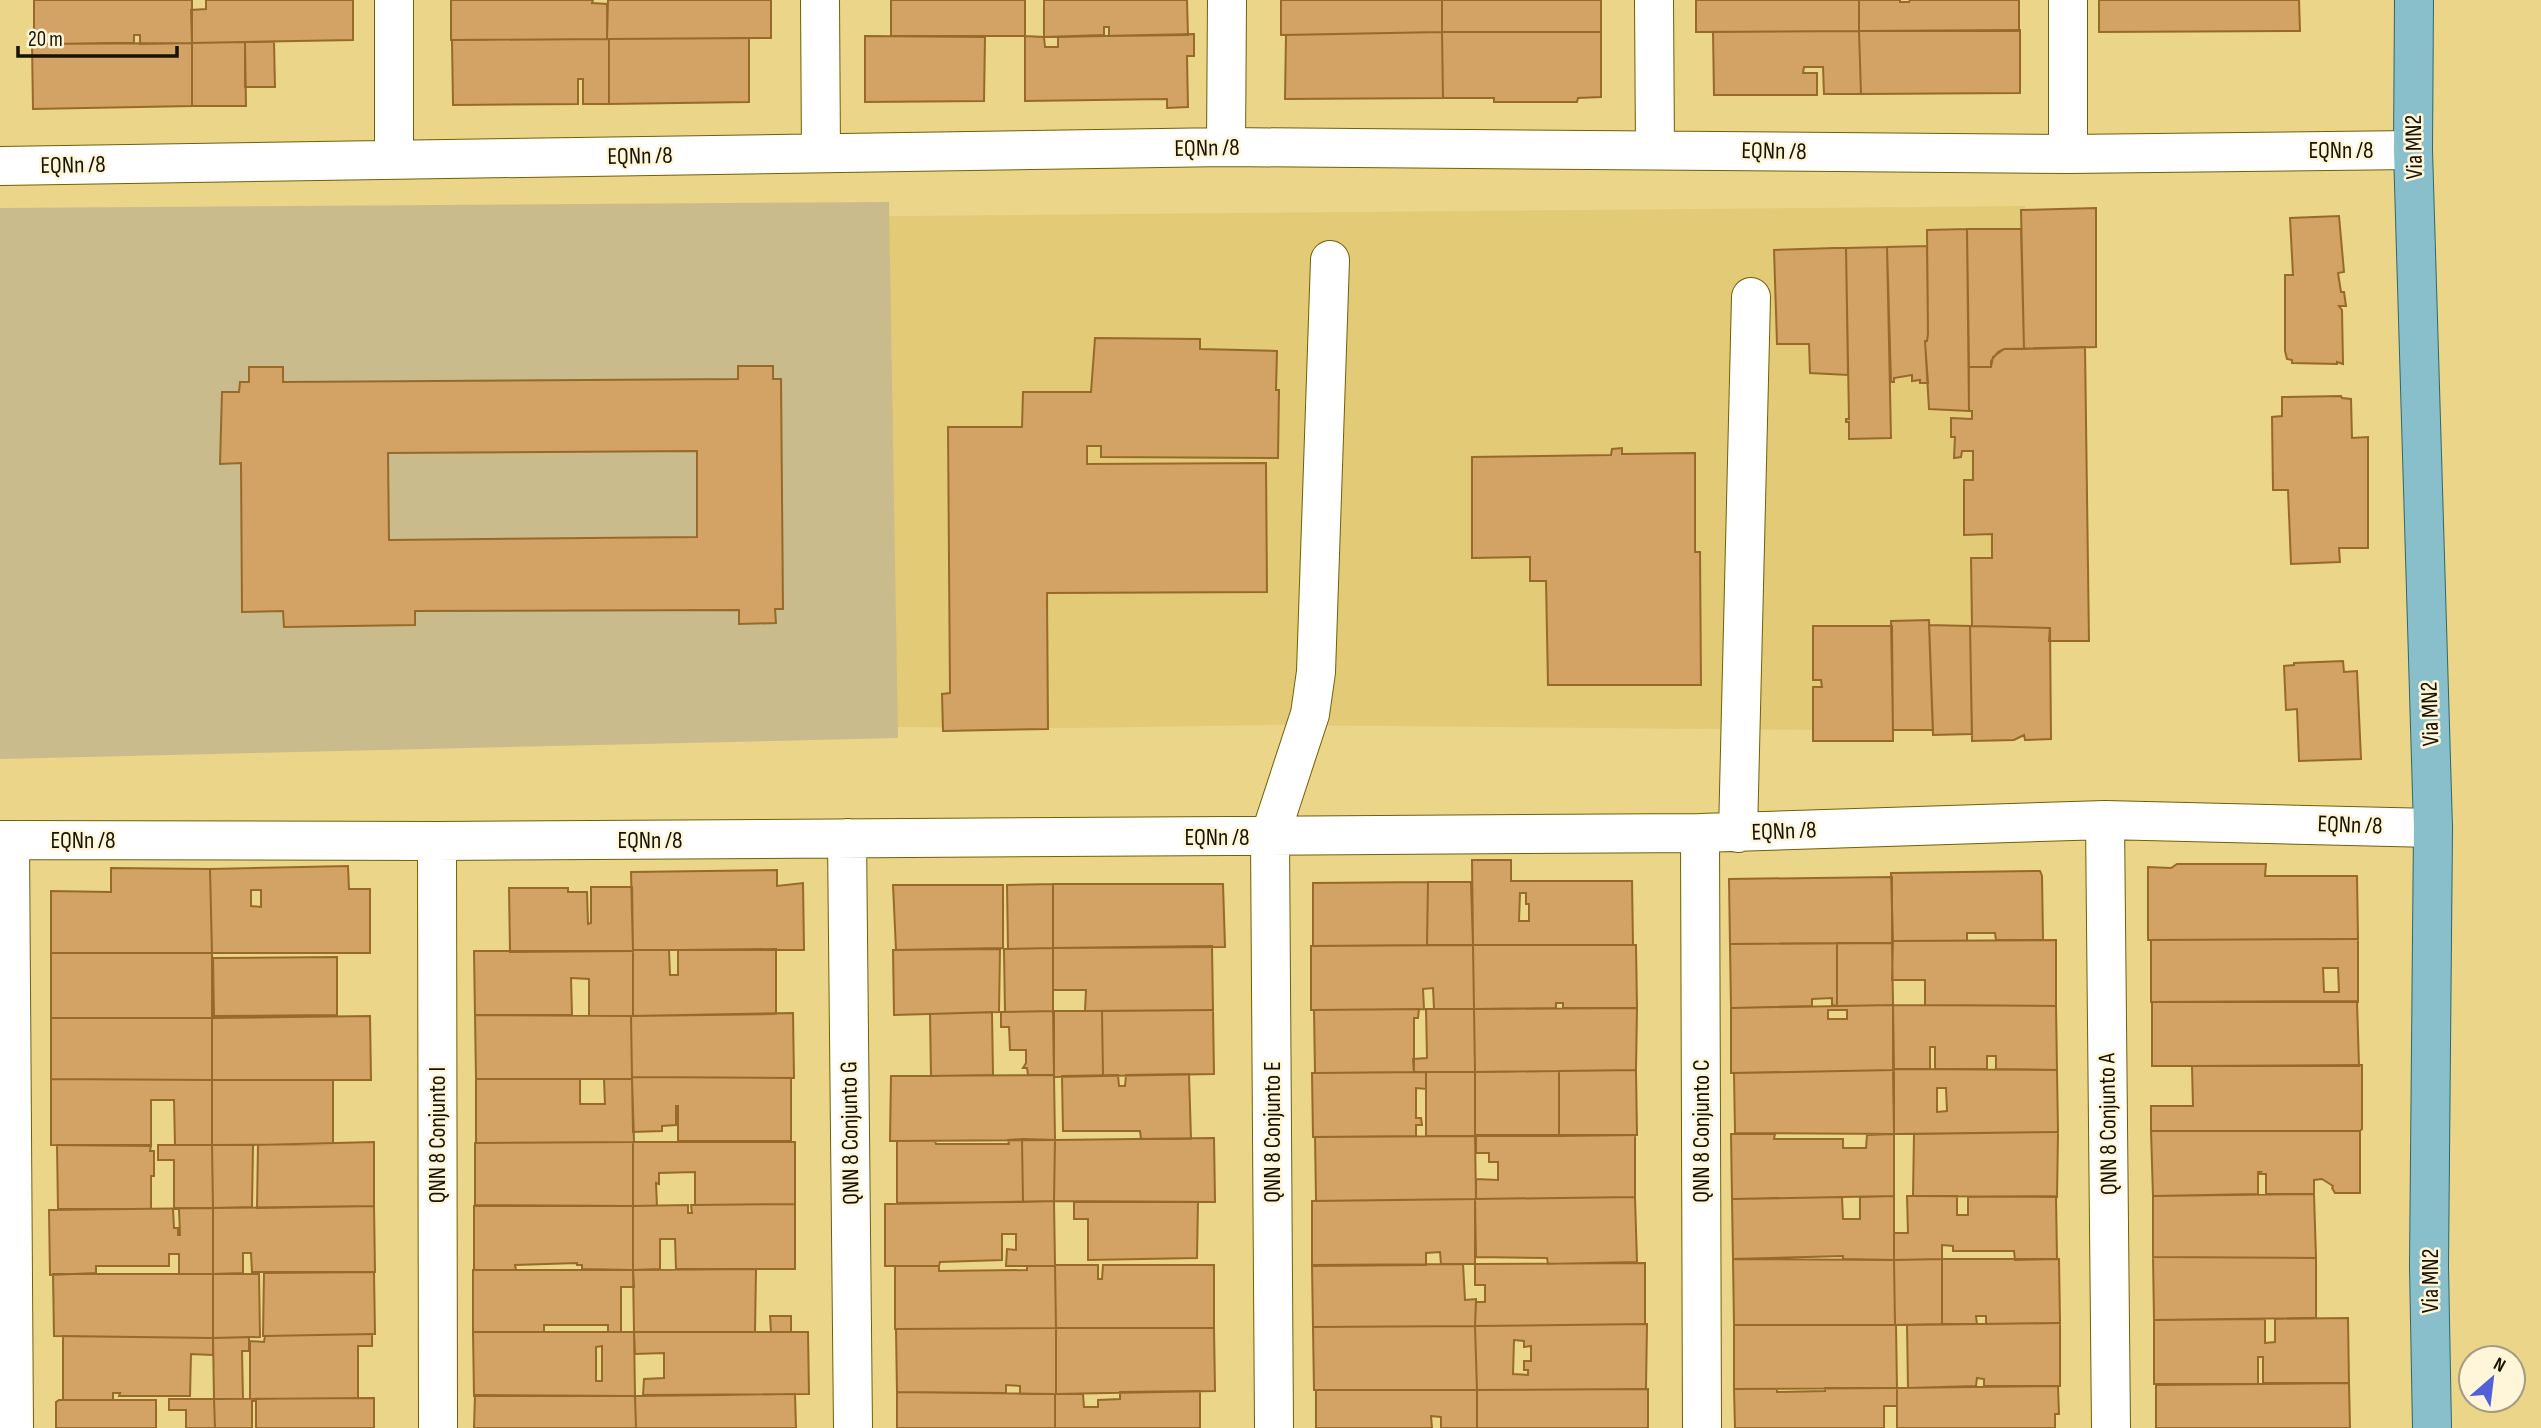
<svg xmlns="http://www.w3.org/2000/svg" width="2541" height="1428" font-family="'Sofia Sans Condensed',sans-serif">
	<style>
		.built { fill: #e3ca76 }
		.green { fill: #c9bb8c }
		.building { fill: #d2a364; stroke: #976a2a; stroke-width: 2; fill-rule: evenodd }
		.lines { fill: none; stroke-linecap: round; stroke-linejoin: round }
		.minor-casing { stroke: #735f07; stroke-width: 40 }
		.major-casing { stroke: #2e676d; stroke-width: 40 }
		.minor { stroke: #fff; stroke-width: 38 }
		.major { stroke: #89bfcb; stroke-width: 38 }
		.labels { text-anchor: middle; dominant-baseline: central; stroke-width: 5; stroke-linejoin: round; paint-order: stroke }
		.street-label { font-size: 24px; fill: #181200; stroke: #fff6d9 }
	</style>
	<rect width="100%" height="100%" fill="#ebd589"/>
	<path class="built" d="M2025 206 2035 732 1278 725 1070 728 0 722V224Z"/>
	<path class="green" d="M889 202 898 738 0 759V208Z"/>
	<path class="building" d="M34 0H192V43L140 44V35H134V43L34 44Z
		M206 0H353V40L192 43 191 10 206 9Z
		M451 0H593L592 3 607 4V39L451 40Z
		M608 0H771V38L607 39Z
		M891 0H1025V36H891Z
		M1044 0H1187L1188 35 1109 36V27H1104V35L1044 37Z
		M1281 0H1442V32L1281 35Z
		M1442 0H1601V32H1442Z
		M1696 0H1859V31L1696 32Z
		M1859 0H1900V2H1909L1910 0H2019V31H1859Z
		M2099 0H2299L2300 31 2099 32Z
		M2020 30V93L1861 94 1859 31Z
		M1859 31 1861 94H1824L1823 67H1804L1803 73H1817V95H1714L1713 32Z
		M1442 32 1443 98 1285 99 1286 35Z
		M1442 32H1601V97L1578 98 1577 102H1494V98H1443Z
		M1194 34V56H1187L1188 107 1167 108V99L1025 101V36L1044 37 1045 47H1058V37Z
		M865 36 985 37 984 101 865 102Z
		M749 38V102L609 104V39Z
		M609 39V104H583V79H578V104L453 105 452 40Z
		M245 42H274L275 87H245Z
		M245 42 246 106H192V43Z
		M192 43V106L33 109 32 44Z
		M2096 208V347L2024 349 2021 210Z
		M2339 216 2344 272 2338 273 2341 292H2344L2346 306H2339L2342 310 2343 364 2337 362V364L2292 363V360L2287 359 2285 351V275H2293L2290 218Z
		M1967 229H2021L2024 349H2004L1998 352 1991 361V367H1969Z
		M1967 229 1969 411 1929 409 1925 341H1927L1928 334 1927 230Z
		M1927 246 1928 334 1927 341H1925L1928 383H1920V380L1912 381V375L1894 378V382H1891L1887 247Z
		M1887 247 1891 438 1849 439V422H1846V419H1849L1846 248Z
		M1835 248H1846L1848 375 1810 373 1809 344H1777L1774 250Z
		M1095 338 1200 339V349L1277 351 1276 390H1279L1278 458 1101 457V446H1087V464L1266 463 1267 592 1047 593 1048 729 943 731 942 694 950 693 948 427H1022L1023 392H1091Z
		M2085 347 2089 641H2049L2050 628 1972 626 1971 558H1992V534L1964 535V480H1973V451H1962L1961 457 1954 458 1955 437H1951V418L1972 419V411H1969V367H1991L1993 357 2004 349Z
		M738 366H773V379H781L783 609H775L776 623 739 624V610L415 611V625L284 627 283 611 242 612 241 463 220 464 222 392H239L240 382H249V367H283V382L738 379ZM697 451V537L389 540 388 453Z
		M2341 396 2342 398 2351 399 2352 438 2368 437V548H2339L2340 562 2291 564 2288 490H2273L2272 417 2282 416V397Z
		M1622 448V454L1695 453V552H1700L1701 685H1548L1546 581H1530V557L1472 558V457L1611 455 1612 449Z
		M1929 620 1933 730H1893L1891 621Z
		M1929 625 1970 626 1972 734 1933 735Z
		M1813 626H1892L1893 741H1813V687H1822L1821 680H1813Z
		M1970 626 2050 628 2051 739 2025 740 2024 735 2014 740 1972 741Z
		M2343 661 2344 672 2357 671 2361 759 2299 761 2297 709 2286 710 2284 666 2294 665V663Z
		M1472 860H1511V881H1632L1633 945H1473ZM1520 893H1526V904H1529V921H1519Z
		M2177 864H2266L2265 876H2357L2358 939 2148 940V867L2171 868Z
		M348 866 349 889H370V953H212L210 869ZM251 890H261V907L251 906Z
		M111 868 210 869 212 953H51V891L111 892Z
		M777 870V886L803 883 804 950H633L631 872Z
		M2040 871 2042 876 2043 940H1996L1995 933H1967V941H1893L1891 873Z
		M1892 877V943L1730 944 1729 879Z
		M1428 882H1471L1473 945H1427Z
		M1428 882 1427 945 1313 946V883Z
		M1053 884H1223L1225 947 1053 948Z
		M1053 884V948L1008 949 1007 885Z
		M893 885H1003V948L896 950Z
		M591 887H632L633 951 510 952 509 888H568V892H587L588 924 591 923Z
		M2358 939V1002H2151V940ZM2323 968H2338L2339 992H2324Z
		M2056 940V1006L1925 1005V980H1892L1893 941Z
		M1837 943H1892L1893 1005 1837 1006Z
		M1837 943V1006L1832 1005V998L1812 999V1006L1731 1008 1730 944Z
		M1473 945H1636L1637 1008H1563V1003H1556V1008L1474 1009Z
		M1473 945 1474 1009H1434L1433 988 1423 989 1424 1009 1311 1010V946Z
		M1212 946 1213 1010 1085 1011 1086 990H1053V948Z
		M1053 948V1011L1005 1012 1004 949Z
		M776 949V1014L633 1016V950H669L670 975H678V950Z
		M1000 949 999 1012 894 1015 893 950Z
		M474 951H633V1016H589V979L571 978 572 1015H475Z
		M51 953H212V1018H51Z
		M337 957V1015L214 1016 213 958Z
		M2357 1001 2359 1066H2152V1002Z
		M1893 1005 1894 1070 1731 1073V1008ZM1828 1010H1847V1019H1828Z
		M1893 1005 2056 1006 2057 1070 1996 1069V1056H1987V1069H1935V1047H1930V1069H1893Z
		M1637 1008 1636 1070 1475 1072 1474 1009Z
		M1419 1009 1418 1018H1414V1072L1315 1073 1314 1010Z
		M1426 1009H1474L1475 1072H1414L1413 1059 1427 1058Z
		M1213 1010 1214 1074 1103 1076 1102 1011Z
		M1053 1011 1054 1075H1028L1027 1068H1023L1026 1063V1050H1010L1009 1027H1001V1012Z
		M1054 1011H1102L1103 1076 1054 1077Z
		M992 1012 993 1075 931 1076 930 1014Z
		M793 1013 794 1078 632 1077 631 1016Z
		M475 1015 631 1016 632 1079H476Z
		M370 1016 371 1080H212V1018Z
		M51 1018H212V1080L51 1079Z
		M2362 1065V1129L2360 1131H2151V1106H2193L2192 1066Z
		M1893 1069 2057 1070 2058 1132 1894 1134ZM1937 1088H1946L1947 1111 1937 1112Z
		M1636 1070 1637 1135 1559 1136V1071Z
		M1894 1070V1134L1735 1133 1734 1073Z
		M1426 1072V1089L1416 1088V1118H1421L1422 1125H1416V1136L1313 1137 1312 1073Z
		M1426 1072H1475V1136H1426Z
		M1475 1072 1559 1071V1136H1475Z
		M1189 1074 1191 1139H1141L1140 1131H1063L1062 1076 1118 1075 1119 1086H1125L1126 1075Z
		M1054 1075 1055 1140 890 1141 891 1076Z
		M632 1077 791 1078V1141H678V1106H676V1125L662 1126V1131L633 1132Z
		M51 1079 212 1080V1145H175L174 1100H151V1146L51 1145Z
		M476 1079H580V1104H605L604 1079H632L634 1142 476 1143Z
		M212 1080H333V1144L212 1145Z
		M2151 1131H2360V1193H2335L2332 1188 2333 1186 2322 1179 2314 1180V1194H2266V1174H2260L2261 1172H2258V1194L2153 1196Z
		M2058 1132 2057 1197 1913 1196 1914 1134Z
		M1731 1134H1775L1774 1139H1843V1148H1866L1867 1135 1894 1134V1196L1732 1199Z
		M1635 1135V1197L1476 1199V1179L1498 1180V1162H1489V1153H1476V1135Z
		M1475 1136 1476 1199 1316 1201 1315 1137Z
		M1214 1138 1215 1202 1054 1201 1055 1140Z
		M1022 1139 1023 1202 897 1203V1141H935L936 1144H1009L1008 1140Z
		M1022 1139 1055 1140 1054 1201 1023 1202Z
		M374 1142V1206L257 1208 258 1145Z
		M633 1142V1206L475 1205V1143Z
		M633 1142H795V1204L695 1205V1172L659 1173V1184L656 1183 657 1206H633Z
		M57 1145H151L150 1151H154V1176H151V1209H58Z
		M158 1145H212L213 1208H174V1160H158Z
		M212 1145H253L252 1207 213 1208Z
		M2314 1194 2316 1258 2153 1257V1196Z
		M1894 1196V1260L1843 1259V1256L1733 1259 1732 1199 1842 1197 1843 1219H1860V1197Z
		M1907 1196H1957V1215H1968V1197L2056 1196 2057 1259 2015 1260 2014 1251H1953V1246L1942 1245V1259L1894 1260V1233H1908Z
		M1635 1197 1637 1262 1548 1264 1547 1258 1476 1257 1475 1199Z
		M1475 1199V1264H1441L1440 1252 1426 1253V1265L1312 1266V1201Z
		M1054 1201 1055 1266H1006L1007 1249 1016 1250V1234H1002V1260L940 1262 939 1266H885V1204Z
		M1074 1202H1198L1197 1258 1088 1260V1219H1074Z
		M795 1204V1269H676L675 1239H660V1269L633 1270V1206L688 1205V1213H692L691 1205H695Z
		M374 1206 375 1272H252L251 1253H243V1273L213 1274V1208Z
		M474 1206H633V1270L582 1269V1265H577V1263L515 1265 516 1270H474Z
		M213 1208V1274H179V1254H169V1266H96V1273L50 1275 49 1210ZM173 1209H179L180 1235H178V1228H174Z
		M2153 1257 2316 1258V1318L2154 1320Z
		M1733 1259 1894 1260 1895 1325H1734Z
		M1942 1259V1324L1895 1325 1894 1260Z
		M1942 1259H2059L2060 1323 1986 1324V1316H1976L1977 1324H1942Z
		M1645 1263V1324L1475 1326 1476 1302H1485V1285H1475V1264Z
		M1463 1264 1465 1300 1476 1299 1475 1326 1313 1327 1312 1265Z
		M1098 1265V1279H1102L1103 1265H1214V1328H1056L1055 1265Z
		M895 1266H939V1271L1027 1270V1266H1055L1056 1328 895 1329Z
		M756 1269 755 1332H634L633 1270Z
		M473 1270H633L634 1287H621V1332H608V1325H544V1332H473Z
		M374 1272 375 1334 263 1336 264 1273Z
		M53 1274H213V1338L54 1336Z
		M213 1274H259L260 1337 213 1338Z
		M770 1316H791V1332H771Z
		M2348 1318 2349 1383H2263V1357H2258V1384H2154V1320L2265 1319V1343L2275 1342V1319Z
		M2060 1323V1386H1984V1379L1977 1378 1976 1386 1908 1388 1907 1325Z
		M1647 1324 1646 1389 1477 1390 1475 1326ZM1514 1340 1524 1341V1347L1531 1346V1361H1524V1370H1528V1375L1513 1374Z
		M1734 1325H1896L1897 1388 1734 1389Z
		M1475 1326 1477 1390H1314L1313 1327Z
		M1056 1328V1394H1020V1386L1006 1385V1393L897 1392 896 1329Z
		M1056 1328H1214L1215 1391 1056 1394Z
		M473 1332H634L635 1396H474ZM602 1346V1381H596V1347Z
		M634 1332H808L809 1394 643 1395 644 1379 664 1378V1353L635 1354Z
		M372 1334V1346H358V1398L250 1399V1341L264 1342 265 1336Z
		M63 1336 213 1338V1355L191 1354 190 1396H119L120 1393H113V1400H63Z
		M249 1337V1351H242L243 1399H214L213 1338Z
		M2349 1383 2350 1428H2156V1385Z
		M2058 1386 2059 1414H2055V1428H1897V1388Z
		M1825 1388H1897V1406H1884V1428H1735L1734 1389H1777V1392L1825 1391Z
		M1648 1389V1428H1477V1390Z
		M1316 1390H1477V1428H1441V1417L1431 1416 1432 1428H1316Z
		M1200 1391V1428H1055V1394H1083L1084 1407H1098V1400L1120 1399V1392Z
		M897 1392 1055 1394V1428H897Z
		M795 1394 796 1428H636L635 1396Z
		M475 1395 635 1396 636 1428H474Z
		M374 1398V1428H256V1401H252V1428H215L214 1399Z
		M169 1399H214L215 1428H186V1410H169Z
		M59 1400H156V1428H56V1402Z"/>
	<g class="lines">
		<g class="minor-casing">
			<path id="minor" d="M820 0 821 153
				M1654 0 1655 150
				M1226 147 1227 0
				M2068 154V0
				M394 160V0
				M0 166 1226 147 2068 154 2413 150
				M2105 820 2111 1428
				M1700 833 1702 1428
				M1738 833 1751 297
				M847 838 853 1428
				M0 840 437 841 1700 833 2105 820 2433 828
				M10 840 14 1428
				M437 841 438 1428
				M1274 1428 1270 836 1310 714 1316 672 1330 260"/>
		</g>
		<g class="major-casing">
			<path id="major" d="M2414 0 2413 150 2433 828 2429 1266 2432 1428"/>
		</g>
		<use href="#minor" class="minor"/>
		<use href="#major" class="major"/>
	</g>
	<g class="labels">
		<g class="street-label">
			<text transform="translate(2414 147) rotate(-91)">Via MN2</text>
			<text transform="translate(1207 148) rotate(-1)">EQNn /8</text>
			<text x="2341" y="150">EQNn /8</text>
			<text transform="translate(1774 151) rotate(1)">EQNn /8</text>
			<text transform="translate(640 156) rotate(-1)">EQNn /8</text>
			<text transform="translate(73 165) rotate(-1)">EQNn /8</text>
			<text transform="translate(2430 714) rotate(-92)">Via MN2</text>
			<text transform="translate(2350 825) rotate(2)">EQNn /8</text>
			<text transform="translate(1784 831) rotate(-2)">EQNn /8</text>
			<text x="1217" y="837">EQNn /8</text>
			<text x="83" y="840">EQNn /8</text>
			<text x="650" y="840">EQNn /8</text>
			<text transform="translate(2108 1124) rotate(-91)">QNN 8 Conjunto A</text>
			<text transform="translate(1701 1131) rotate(-90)">QNN 8 Conjunto C</text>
			<text transform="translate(1272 1132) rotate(-90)">QNN 8 Conjunto E</text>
			<text transform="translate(850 1133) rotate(-91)">QNN 8 Conjunto G</text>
			<text transform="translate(437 1135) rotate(-90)">QNN 8 Conjunto I</text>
			<text transform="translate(2430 1281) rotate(-90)">Via MN2</text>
		</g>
	</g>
	<g transform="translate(2492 1379) rotate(28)"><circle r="33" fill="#fff6d9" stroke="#a39b82" stroke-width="2"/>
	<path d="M0-5L12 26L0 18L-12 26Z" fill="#5261d7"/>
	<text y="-10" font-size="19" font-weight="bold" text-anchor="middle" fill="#181200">N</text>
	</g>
	<path d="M18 46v10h159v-10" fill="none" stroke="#181200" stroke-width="3.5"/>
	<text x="28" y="46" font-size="21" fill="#181200" stroke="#fff6d9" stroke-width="5" paint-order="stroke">20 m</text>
</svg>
